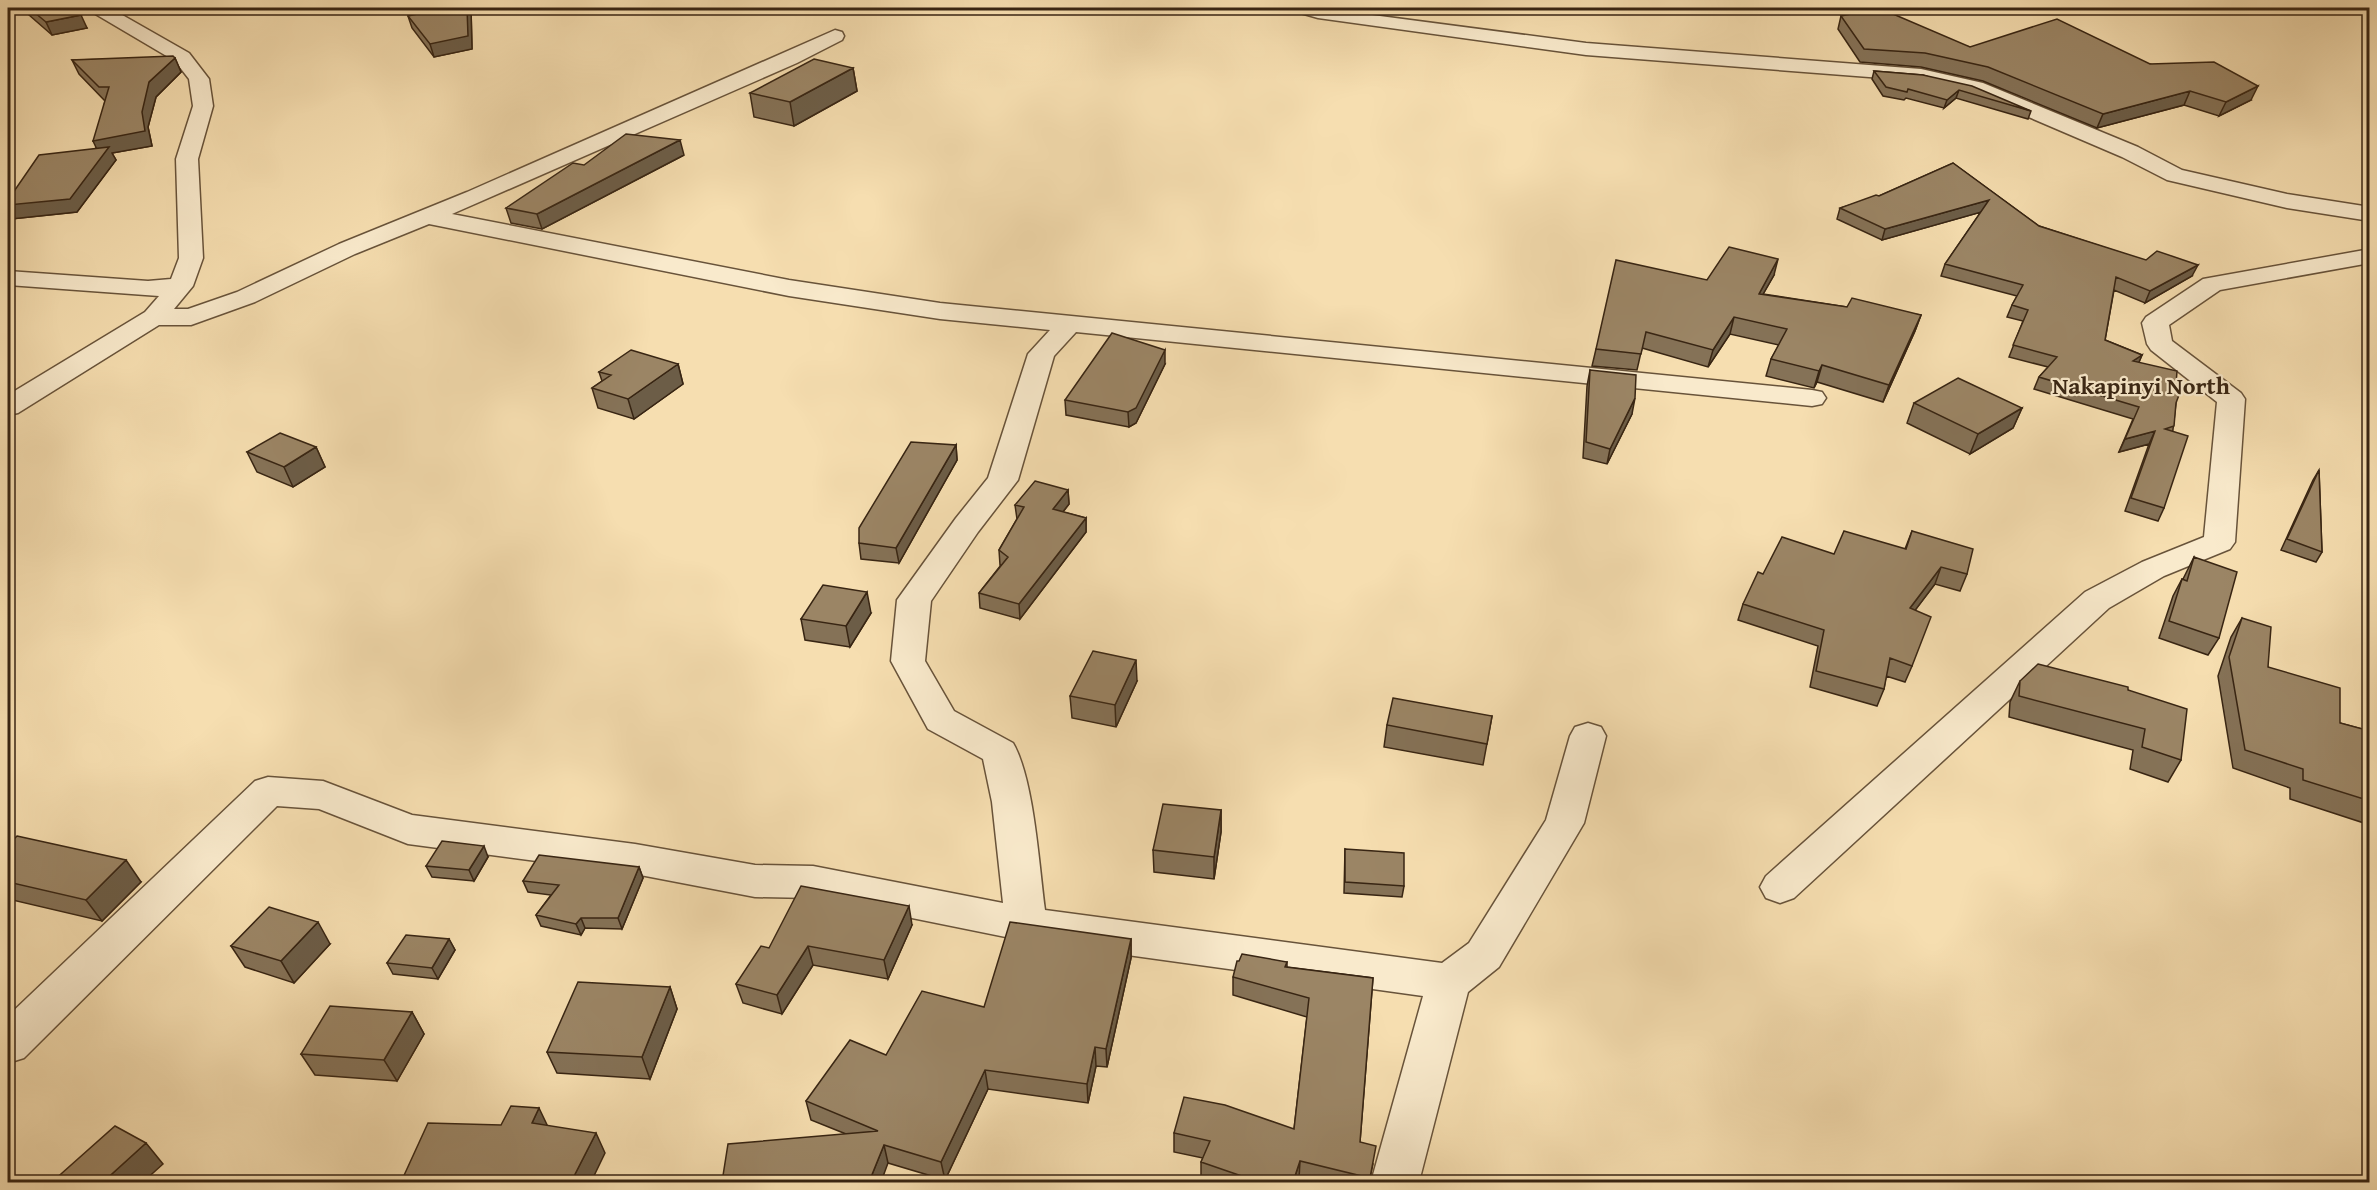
<svg xmlns="http://www.w3.org/2000/svg" width="2377" height="1190" font-family="'Gentium Book Plus',serif">
	<style>
		.lines { fill: none; stroke-linecap: round; stroke-linejoin: round }
		.minor-casing { stroke: #68533a; stroke-width: 3 }
		.minor { fill: #f9eacc; fill-rule: evenodd }
		.wall { fill: #857257; stroke: #382513; stroke-width: 1.5 }
		.shaded-wall { fill: #6c5d47; stroke: #382513; stroke-width: 1.5 }
		.building { fill: #9b8565; stroke: #382513; stroke-width: 1.5 }
		.labels { text-anchor: middle; dominant-baseline: central; stroke-width: 4.5; stroke-linejoin: round; paint-order: stroke }
		.quarter-label { font-size: 24px; font-weight: bold; fill: #382513; stroke: #f9eacc }
	</style>
	<rect width="100%" height="100%" fill="#f6deb0"/>
	<filter id="stains"><feTurbulence type="fractalNoise" baseFrequency=".00333" numOctaves="4"/><feColorMatrix values="0 0 0 0 .2 0 0 0 0 .09 0 0 0 0 .02 0 0 0 .5 -.17"/></filter>
	<radialGradient id="worn" r=".72"><stop offset=".6" stop-color="#630" stop-opacity="0"/><stop offset="1" stop-color="#630" stop-opacity=".3"/></radialGradient>
	<g class="lines">
		<g class="minor-casing">
			<path id="minor" d="M89 8H110L189 53 209 79 213 106 198 159 203 258 193 286 174 309H188L237 292 339 244 467 192 835 30 842 32 844 36 842 40 797 63 452 214 789 280 940 303 1812 390 1822 392 1826 398 1822 404 1812 406 1076 332 1054 356 1018 480 978 532 931 601 925 661 954 711 1013 743C1034 779 1039 866 1045 910L1442 963 1469 943 1546 820 1570 736 1575 727 1588 723 1601 727 1606 736 1584 823 1499 967 1468 992 1419 1182H1371L1423 996 1026 941 813 898 755 897 635 874 408 844 319 809 277 806 24 1058 8 1063V1016L255 781 268 777 323 781 412 815 635 844 755 865 813 866 1003 903 992 802 983 759 928 729 891 661 897 600 956 518 988 478 1028 354 1050 330 940 319 789 296 429 224 355 254 255 302 191 325H159L18 413 8 415V395L145 312 159 296 8 285V271L148 281 171 279 179 258 176 159 193 106 189 79 175 61 92 12Z
				M1294 8H1319L1586 43 1921 69 1983 83 2138 147 2182 170 2287 194 2370 207V221L2287 208 2167 180 2122 157 1970 92 1921 81 1586 55 1318 18 1297 12Z
				M2370 249V263L2220 290 2169 325 2172 341 2241 393 2245 399 2235 542 2230 549 2164 576 2109 608 1794 898 1780 903 1766 898 1760 887 1766 876 2085 592 2142 562 2204 537 2217 402 2151 350 2147 344 2142 323 2146 317 2203 279Z"/>
		</g>
		<use href="#minor" class="minor"/>
	</g>
	<path class="wall" d="M21 8H72L87 28 52 35Z
		M437 8H471L472 49 434 57 412 28 408 16 437 10Z
		M1018 8H1068L1057 13Z
		M1841 16 1970 47 2150 64 2251 100 2219 116 2184 105 2097 128 1983 81 1921 67 1860 62 1838 29Z
		M175 58 181 72 156 97 148 127 152 146 112 153 116 160 77 212 11 219 96 148 105 101 79 74 72 60Z
		M853 68 857 91 794 126 754 117 750 93Z
		M1874 71 1923 75 2031 111 2028 119 1956 98 1944 108 1906 98 1904 100 1883 96 1872 79Z
		M684 155 542 229 511 223 506 208Z
		M1953 163 2039 226 2192 276 2145 303 2114 290 2105 340 2142 355 2139 362 2176 403 2164 508 2158 521 2125 511 2149 444 2119 452 2133 419 2034 389 2039 377 2048 367 2009 357 2023 321 2007 317 2012 305 2017 296 1941 276 1945 264 1981 212 1882 240 1837 219 1840 208 1879 196Z
		M1774 275 1763 294 1847 307 1921 315 1915 331 1883 402 1817 382 1814 388 1766 376 1771 359 1779 345 1730 334 1708 367 1642 348 1637 370 1592 366 1596 349 1707 280Z
		M678 364 683 384 634 419 598 408 592 388 602 381 599 372Z
		M1165 364 1136 423 1129 427 1066 415 1065 400Z
		M1590 370 1632 414 1607 464 1583 458 1587 386Z
		M1914 403 2022 408 2013 428 1970 454 1907 423Z
		M956 445 957 460 899 563 861 559 859 543Z
		M316 447 325 467 293 487 257 472 247 452Z
		M2319 470 2322 552 2316 562 2281 550 2313 480Z
		M1068 490 1069 504 1063 512 1086 518V532L1020 619 980 608 979 593 1001 565H1000L999 550 1017 519 1015 505Z
		M1912 531 1967 574 1960 591 1935 584 1915 610 1912 666 1905 682 1886 676 1884 689 1877 706 1810 687 1818 646 1738 620 1743 604 1763 574 1905 549Z
		M2194 557 2219 638 2208 655 2159 638 2173 596 2182 579H2183Z
		M871 613 850 647 805 640 801 619Z
		M2242 618 2268 667 2340 723 2370 731V815L2364 823 2290 799V788L2233 768 2218 676 2231 637Z
		M1137 681 1116 727 1072 718 1070 696Z
		M2020 681 2128 690 2181 760 2168 782 2130 769 2133 750 2009 717 2010 702Z
		M1492 716 1483 765 1384 747 1387 725Z
		M1221 810V832L1214 879 1154 872 1153 850Z
		M8 845 141 882 102 921 8 899Z
		M1345 849 1404 886 1402 897 1344 893Z
		M488 857 474 881 432 877 426 866Z
		M639 867 643 878 622 929 585 928 581 935 541 926 536 915 551 895 528 892 523 881Z
		M912 925 888 979 813 965 782 1014 743 1003 736 984 769 948Z
		M449 939 455 950 438 979 393 974 387 963Z
		M1131 939V958L1107 1067 1096 1066 1088 1103 988 1089 945 1180 888 1163 846 1134 811 1120 806 1101 984 1007Z
		M330 944 294 983 245 967 231 946Z
		M1287 962V967L1373 978 1360 1142 1373 1164 1369 1182H1313L1299 1179 1298 1182H1208L1201 1180V1162L1203 1158 1174 1152V1133L1294 1129 1307 1017 1233 995V977Z
		M670 987 677 1009 650 1079 557 1073 547 1052Z
		M412 1012 424 1034 397 1081 315 1075 301 1054Z"/>
	<path class="shaded-wall" d="M467 8H471L472 49 434 57 430 44Z
		M1057 8H1068L1057 13Z
		M81 15 87 28 52 35 46 22Z
		M175 58 181 72 156 97 148 127 152 146 112 153 116 160 77 212 11 219 8 212V205L100 156 93 141 149 82Z
		M853 68 857 91 794 126 790 102Z
		M2258 86 2251 100 2219 116 2226 102Z
		M1959 90 1956 98 1944 108 1947 100Z
		M2190 91 2184 105 2097 128 2103 114Z
		M680 140 684 155 542 229 537 214Z
		M1989 200 1985 211 1882 240 1885 229Z
		M1778 259 1774 275 1754 310 1759 294Z
		M2198 265 2192 276 2145 303 2150 291Z
		M1921 315 1915 331 1883 402 1889 385Z
		M1734 317 1730 334 1708 367 1713 350Z
		M1165 350V364L1136 423 1129 427 1128 412Z
		M2142 355 2137 367 2133 361Z
		M678 364 683 384 634 419 628 399Z
		M1822 365 1817 382 1814 388 1819 371Z
		M1635 398 1632 414 1607 464 1610 449Z
		M2022 408 2013 428 1970 454 1978 434Z
		M2155 431 2149 444 2119 452 2125 439Z
		M956 445 957 460 899 563 896 548Z
		M316 447 325 467 293 487 284 467Z
		M1068 490 1069 504 1054 523 1053 509Z
		M1086 518V532L1020 619 1019 604Z
		M1941 567 1935 584 1904 625 1910 608Z
		M867 592 871 613 850 647 846 626Z
		M1136 660 1137 681 1116 727 1115 705Z
		M1221 810V832L1214 879V857Z
		M484 846 488 857 474 881 469 870Z
		M126 860 141 882 102 921 86 900Z
		M639 867 643 878 622 929 618 918Z
		M909 906 912 925 888 979 884 960Z
		M581 918 585 928 581 935 576 924Z
		M318 922 330 944 294 983 281 961Z
		M449 939 455 950 438 979 432 968Z
		M1131 939V958L1107 1067 1106 1049Z
		M808 946 813 965 782 1014 777 995Z
		M670 987 677 1009 650 1079 642 1057Z
		M412 1012 424 1034 397 1081 384 1060Z
		M1095 1047 1096 1066 1088 1103 1087 1084Z
		M985 1070 988 1089 945 1180 941 1162Z
		M539 1108 549 1129 532 1123Z
		M596 1133 605 1153 591 1182H571Z
		M146 1143 163 1164 143 1182H103Z
		M884 1145 888 1163 881 1182H869Z
		M1300 1161 1299 1179 1298 1182H1293Z"/>
	<path class="building" d="M29 8H72L81 15 46 22Z
		M437 8H467L468 36 430 44 408 16 437 10Z
		M1879 8 1970 47 2057 19 2150 64 2214 62 2258 86 2226 102 2190 91 2103 114 1988 67 1925 53 1864 49 1841 16Z
		M173 56 175 58 149 82 142 112 145 131 93 141 109 87H99L72 60Z
		M814 59 853 68 790 102 750 93Z
		M1874 71 1923 75 1972 86 2031 111 1959 90 1947 100 1908 89 1907 92 1886 87Z
		M626 134 680 140 537 214 506 208 573 163 584 165Z
		M109 147 70 199 8 205V200L39 155Z
		M1953 163 2039 226 2146 260 2157 251 2198 265 2150 291 2116 277 2105 340 2142 355 2133 361 2177 371 2176 385 2182 387 2176 403 2174 426 2165 429 2188 436 2164 508 2131 498 2155 431 2125 439 2139 407 2039 377 2057 357 2013 345 2028 310 2012 305 2023 285 1945 264 1989 200 1885 229 1840 208 1876 195 1879 196Z
		M1729 247 1778 259 1759 294 1847 307 1852 298 1921 315 1889 385 1822 365 1819 371 1771 359 1787 329 1734 317 1713 350 1646 332 1641 354 1596 349 1616 260 1707 280Z
		M1112 333 1165 350 1136 408 1128 412 1065 400Z
		M631 350 678 364 628 399 592 388 611 375 599 372Z
		M1590 370 1636 375 1635 398 1610 449 1586 442Z
		M1958 378 2022 408 1978 434 1914 403Z
		M280 433 316 447 284 467 247 452Z
		M911 442 956 445 896 548 859 543V528Z
		M2319 470 2322 552 2287 539Z
		M1035 481 1068 490 1053 509 1086 518 1019 604 979 593 1008 557 999 550 1024 507 1015 505Z
		M1844 531 1906 549 1912 531 1973 549 1967 574 1941 567 1910 608 1931 617 1912 666 1890 658 1884 689 1816 671 1824 630 1743 604 1758 572 1763 574 1782 537 1834 554Z
		M2194 557 2237 572 2219 638 2169 621 2182 579 2187 581Z
		M823 585 867 592 846 626 801 619Z
		M2242 618 2271 627 2268 667 2340 688V723L2370 731V801L2303 780V769L2245 750 2229 657Z
		M1093 651 1136 660 1115 705 1070 696Z
		M2038 664 2128 687V690L2187 709 2181 760 2142 747 2145 729 2019 696 2020 681Z
		M1393 698 1492 716 1487 744 1387 725Z
		M1163 804 1221 810 1214 857 1153 850Z
		M17 836 126 860 86 900 8 882V845Z
		M442 841 484 846 469 870 426 866Z
		M1345 849 1404 853V886L1345 882Z
		M539 855 639 867 618 918H581L576 924 536 915 559 885 523 881Z
		M801 886 909 906 884 960 808 946 777 995 736 984 761 946 769 948Z
		M269 907 318 922 281 961 231 946Z
		M1010 922 1131 939 1106 1049 1095 1047 1087 1084 985 1070 941 1162 884 1145 869 1182H722L728 1144 878 1131 806 1101 850 1040 886 1055 922 991 984 1007Z
		M406 935 449 939 432 968 387 963Z
		M1242 954 1287 962 1285 967 1373 978 1360 1142 1376 1146 1370 1178 1300 1161 1293 1182H1259L1201 1162 1210 1141 1174 1133 1184 1097 1225 1105 1294 1129 1309 998 1233 977 1237 961H1239Z
		M578 982 670 987 642 1057 547 1052Z
		M330 1006 412 1012 384 1060 301 1054Z
		M511 1106 539 1108 532 1123 596 1133 571 1182H401L428 1123 501 1125Z
		M115 1126 146 1143 103 1182H52Z"/>
	<g class="labels">
		<g class="quarter-label">
			<text x="2141" y="385">Nakapinyi North</text>
		</g>
	</g>
	<rect width="2377" height="1190" fill="none" stroke="#f6deb0" stroke-width="30"/>
	<rect x="9" y="9" width="2359" height="1172" fill="none" stroke="#382513" stroke-width="3"/>
	<rect x="15" y="15" width="2347" height="1160" fill="none" stroke="#382513" stroke-width="1.5"/>
	<rect width="100%" height="100%" filter="url(#stains)"/>
	<rect width="100%" height="100%" fill="url(#worn)"/>
</svg>
